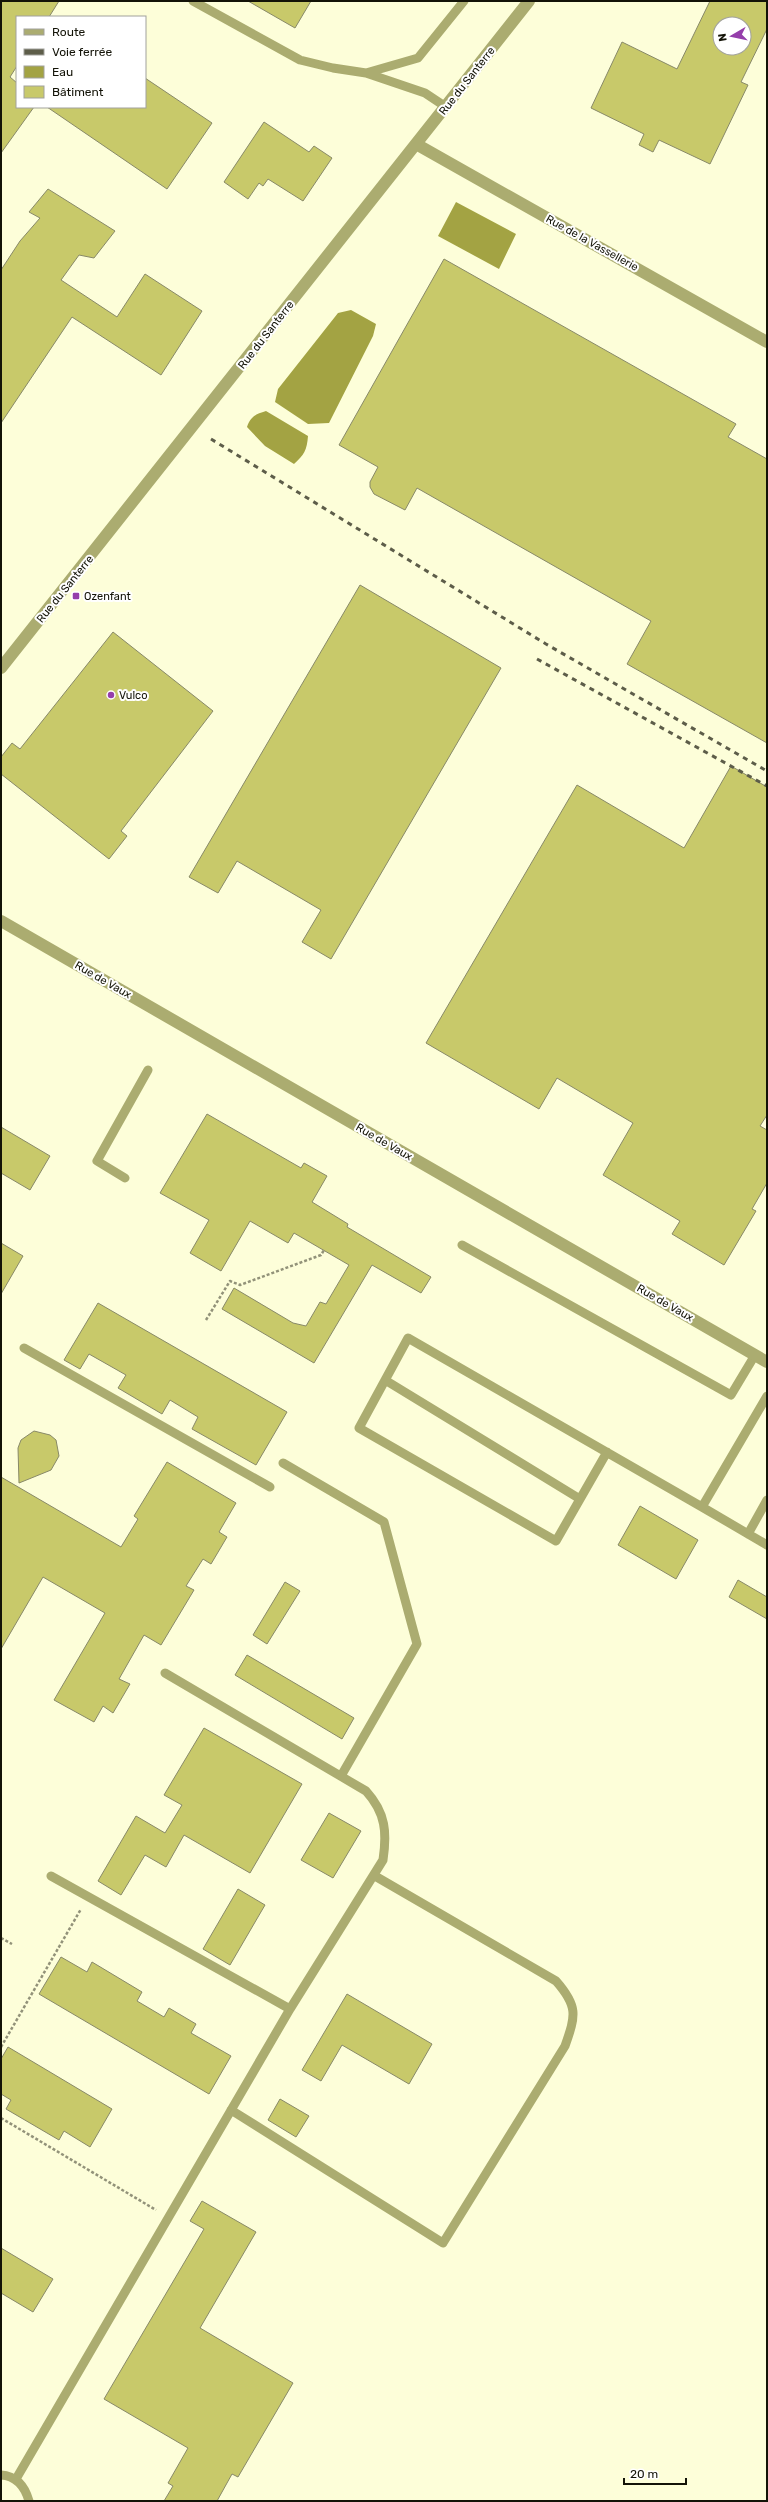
<svg xmlns="http://www.w3.org/2000/svg" width="768" height="2502" font-family="Rubik,sans-serif">
	<style>
		.water { fill: #a3a343 }
		.building { fill: #c8c96a; stroke: #888968; fill-rule: evenodd }
		.lines { fill: none; stroke-linecap: round; stroke-linejoin: round }
		.path { stroke: #929279; stroke-width: 2.5; stroke-dasharray: 3 2; stroke-linecap: butt }
		.service { stroke: #abac70; stroke-width: 9 }
		.minor { stroke: #abac70; stroke-width: 12 }
		.rail { stroke: #5d5d49; stroke-width: 3; stroke-dasharray: 5 5; stroke-linecap: butt }
		.poi-dot { fill: #953eab; stroke: #fff; stroke-width: 1.5 }
		.labels { text-anchor: middle; dominant-baseline: central; stroke-width: 4; stroke-linejoin: round; paint-order: stroke }
		.street-label { font-size: 11px; fill: #131307; stroke: #fff }
		.poi-label { font-size: 11px; fill: #131307; stroke: #fff; text-anchor: start }
	</style>
	<rect width="100%" height="100%" fill="#fdfed9"/>
	<path class="water" d="M456 202 516 234 499 269 438 236Z
		M351 310 376 324 373 336 329 423 308 424 275 402 278 389 338 313Z
		M266 411 308 436C307 450 304 455 294 464L265 446 247 427C251 416 256 414 266 411Z"/>
	<path class="building" d="M1 1H59L49 17H17V66L10 77 17 83V107H34L1 153Z
		M248 1H311L295 28Z
		M710 1H767V29L741 82 748 85 710 164 659 140 653 152 639 145 644 134 591 108 622 42 677 69ZM720 24H744V48H720Z
		M145 78 212 123 167 189 47 107H145Z
		M264 122 309 152 314 146 332 158 303 201 268 179 263 186 259 183 248 199 224 182Z
		M48 189 115 231 94 258 79 255 61 280 117 317 145 274 202 311 161 375 72 317 1 423V270L20 241 40 218 29 212Z
		M444 259 736 424 728 437 767 459V743L627 664 651 621 417 488 405 510 374 494 370 487V482L378 467 339 445Z
		M360 585 501 668 331 959 302 942 321 910 237 861 218 893 189 877Z
		M113 632 213 711 121 831 127 836 109 859 1 774V757L12 743 20 749Z
		M731 766 767 787V1115L760 1126 767 1130V1183L752 1209 756 1211 724 1265 672 1234 680 1221 603 1175 633 1123 557 1078 539 1109 426 1043 577 785 684 848Z
		M207 1114 301 1168 304 1163 327 1176 312 1202 348 1224 347 1227 431 1277 421 1293 372 1265 314 1363 222 1309 234 1288 293 1323 306 1326 320 1302 326 1304 349 1265 294 1233 288 1243 250 1221 221 1271 190 1253 209 1220 160 1193Z
		M1 1127 50 1156 30 1190 1 1173Z
		M1 1243 23 1256 1 1294Z
		M98 1303 287 1412 256 1465 192 1429 198 1417 170 1400 162 1414 118 1388 126 1375 89 1354 80 1369 64 1360Z
		M34 1431 50 1435 56 1440 59 1456 51 1470 19 1483 18 1448 21 1440Z
		M167 1462 236 1503 219 1532 227 1537 211 1564 203 1559 186 1586 194 1590 161 1645 144 1635 119 1679 130 1684 113 1713 103 1706 94 1722 54 1700 105 1613 43 1577 1 1649V1477L121 1547 138 1519 134 1516Z
		M640 1506 698 1540 676 1579 618 1545Z
		M738 1580 767 1597V1619L729 1597Z
		M285 1582 300 1591 267 1644 253 1635Z
		M247 1655 354 1718 342 1739 235 1675Z
		M204 1728 302 1784 250 1873 184 1835 166 1867 145 1855 121 1895 98 1881 136 1816 165 1833 182 1805 164 1795Z
		M329 1813 361 1831 333 1878 301 1860Z
		M238 1889 265 1905 230 1965 203 1949Z
		M61 1957 87 1972 92 1962 142 1992 137 2001 164 2017 169 2008 196 2024 191 2033 231 2056 209 2094 39 1994Z
		M347 1994 432 2044 409 2084 342 2045 321 2081 302 2070Z
		M8 2047 112 2109 90 2147 64 2131 59 2140 6 2109 11 2100 1 2094V2059Z
		M280 2099 309 2116 296 2137 268 2120Z
		M202 2201 256 2232 200 2328 293 2383 238 2477 232 2474 217 2501H164L173 2486 168 2483 188 2448 104 2399 204 2229 190 2221Z
		M1 2248 53 2279 33 2312 1 2293Z"/>
	<g class="lines">
		<path class="path" d="M206 1320 230 1281 240 1285 321 1255 324 1250
			M1 1938 12 1944
			M1 2047 81 1909
			M1 2118 156 2210"/>
		<path class="service" d="M193 1 300 60 333 68 366 73 418 58 464 1
			M366 73 425 93 446 107
			M125 1178 97 1161 148 1070
			M462 1245 731 1395 755 1355
			M24 1348 270 1487
			M385 1380 580 1499
			M607 1452 556 1541 359 1428 408 1338 702 1507 767 1396
			M283 1463 384 1522 417 1644 341 1776
			M702 1507 767 1545
			M748 1534 767 1500
			M51 1876 290 2009
			M231 2110 443 2243 565 2046C576 2015 578 2006 556 1981L375 1876
			M1 2475C17 2476 25 2487 29 2501
			M16 2479 290 2009 383 1860C387 1833 386 1813 366 1791L165 1673"/>
		<path class="minor" d="M416 144 767 342
			M1 668 529 1
			M1 921 767 1362"/>
		<path class="rail" d="M211 439 546 644 767 771
			M537 659 767 786"/>
	</g>
	<g class="poi-dot">
		<rect x="72" y="592" width="8" height="8" rx="2"/>
		<circle cx="111" cy="695" r="4"/>
	</g>
	<g class="labels">
		<g class="street-label">
			<text transform="translate(467 81) rotate(-52)">Rue du Santerre</text>
			<text transform="translate(592 243) rotate(29)">Rue de la Vassellerie</text>
			<text transform="translate(266 335) rotate(-52)">Rue du Santerre</text>
			<text transform="translate(65 589) rotate(-51)">Rue du Santerre</text>
			<text transform="translate(103 980) rotate(30)">Rue de Vaux</text>
			<text transform="translate(384 1142) rotate(30)">Rue de Vaux</text>
			<text transform="translate(665 1303) rotate(30)">Rue de Vaux</text>
		</g>
		<g class="poi-label">
			<text x="84" y="596">Ozenfant</text>
			<text x="119" y="695">Vulco</text>
		</g>
	</g>
	<rect width="768" height="2502" fill="none" stroke="#131307" stroke-width="4"/>
	<rect x="16" y="16" width="130" height="92" fill="#ffffff" stroke="#a1a19c"/>
	<rect x="24" y="29" width="20" height="6" fill="#abac70" stroke="#a1a19c"/>
	<text x="52" y="36" font-size="12" fill="#131307">Route</text>
	<rect x="24" y="49" width="20" height="6" fill="#5d5d49" stroke="#a1a19c"/>
	<text x="52" y="56" font-size="12" fill="#131307">Voie ferrée</text>
	<rect x="24" y="66" width="20" height="12" fill="#a3a343" stroke="#a1a19c"/>
	<text x="52" y="76" font-size="12" fill="#131307">Eau</text>
	<rect x="24" y="86" width="20" height="12" fill="#c8c96a" stroke="#a1a19c"/>
	<text x="52" y="96" font-size="12" fill="#131307">Bâtiment</text>
	<g transform="translate(732 36) rotate(261)"><circle r="19" fill="#ffffff" stroke="#a1a19c"/>
	<path d="M0-3L7 15L0 10L-7 15Z" fill="#953eab"/>
	<text y="-6" font-size="11" font-weight="bold" text-anchor="middle" fill="#131307">N</text>
	</g>
	<path d="M624 2478v6h62v-6" fill="none" stroke="#131307" stroke-width="2"/>
	<text x="630" y="2478" font-size="12" fill="#131307" stroke="#ffffff" stroke-width="3" paint-order="stroke">20 m</text>
</svg>
